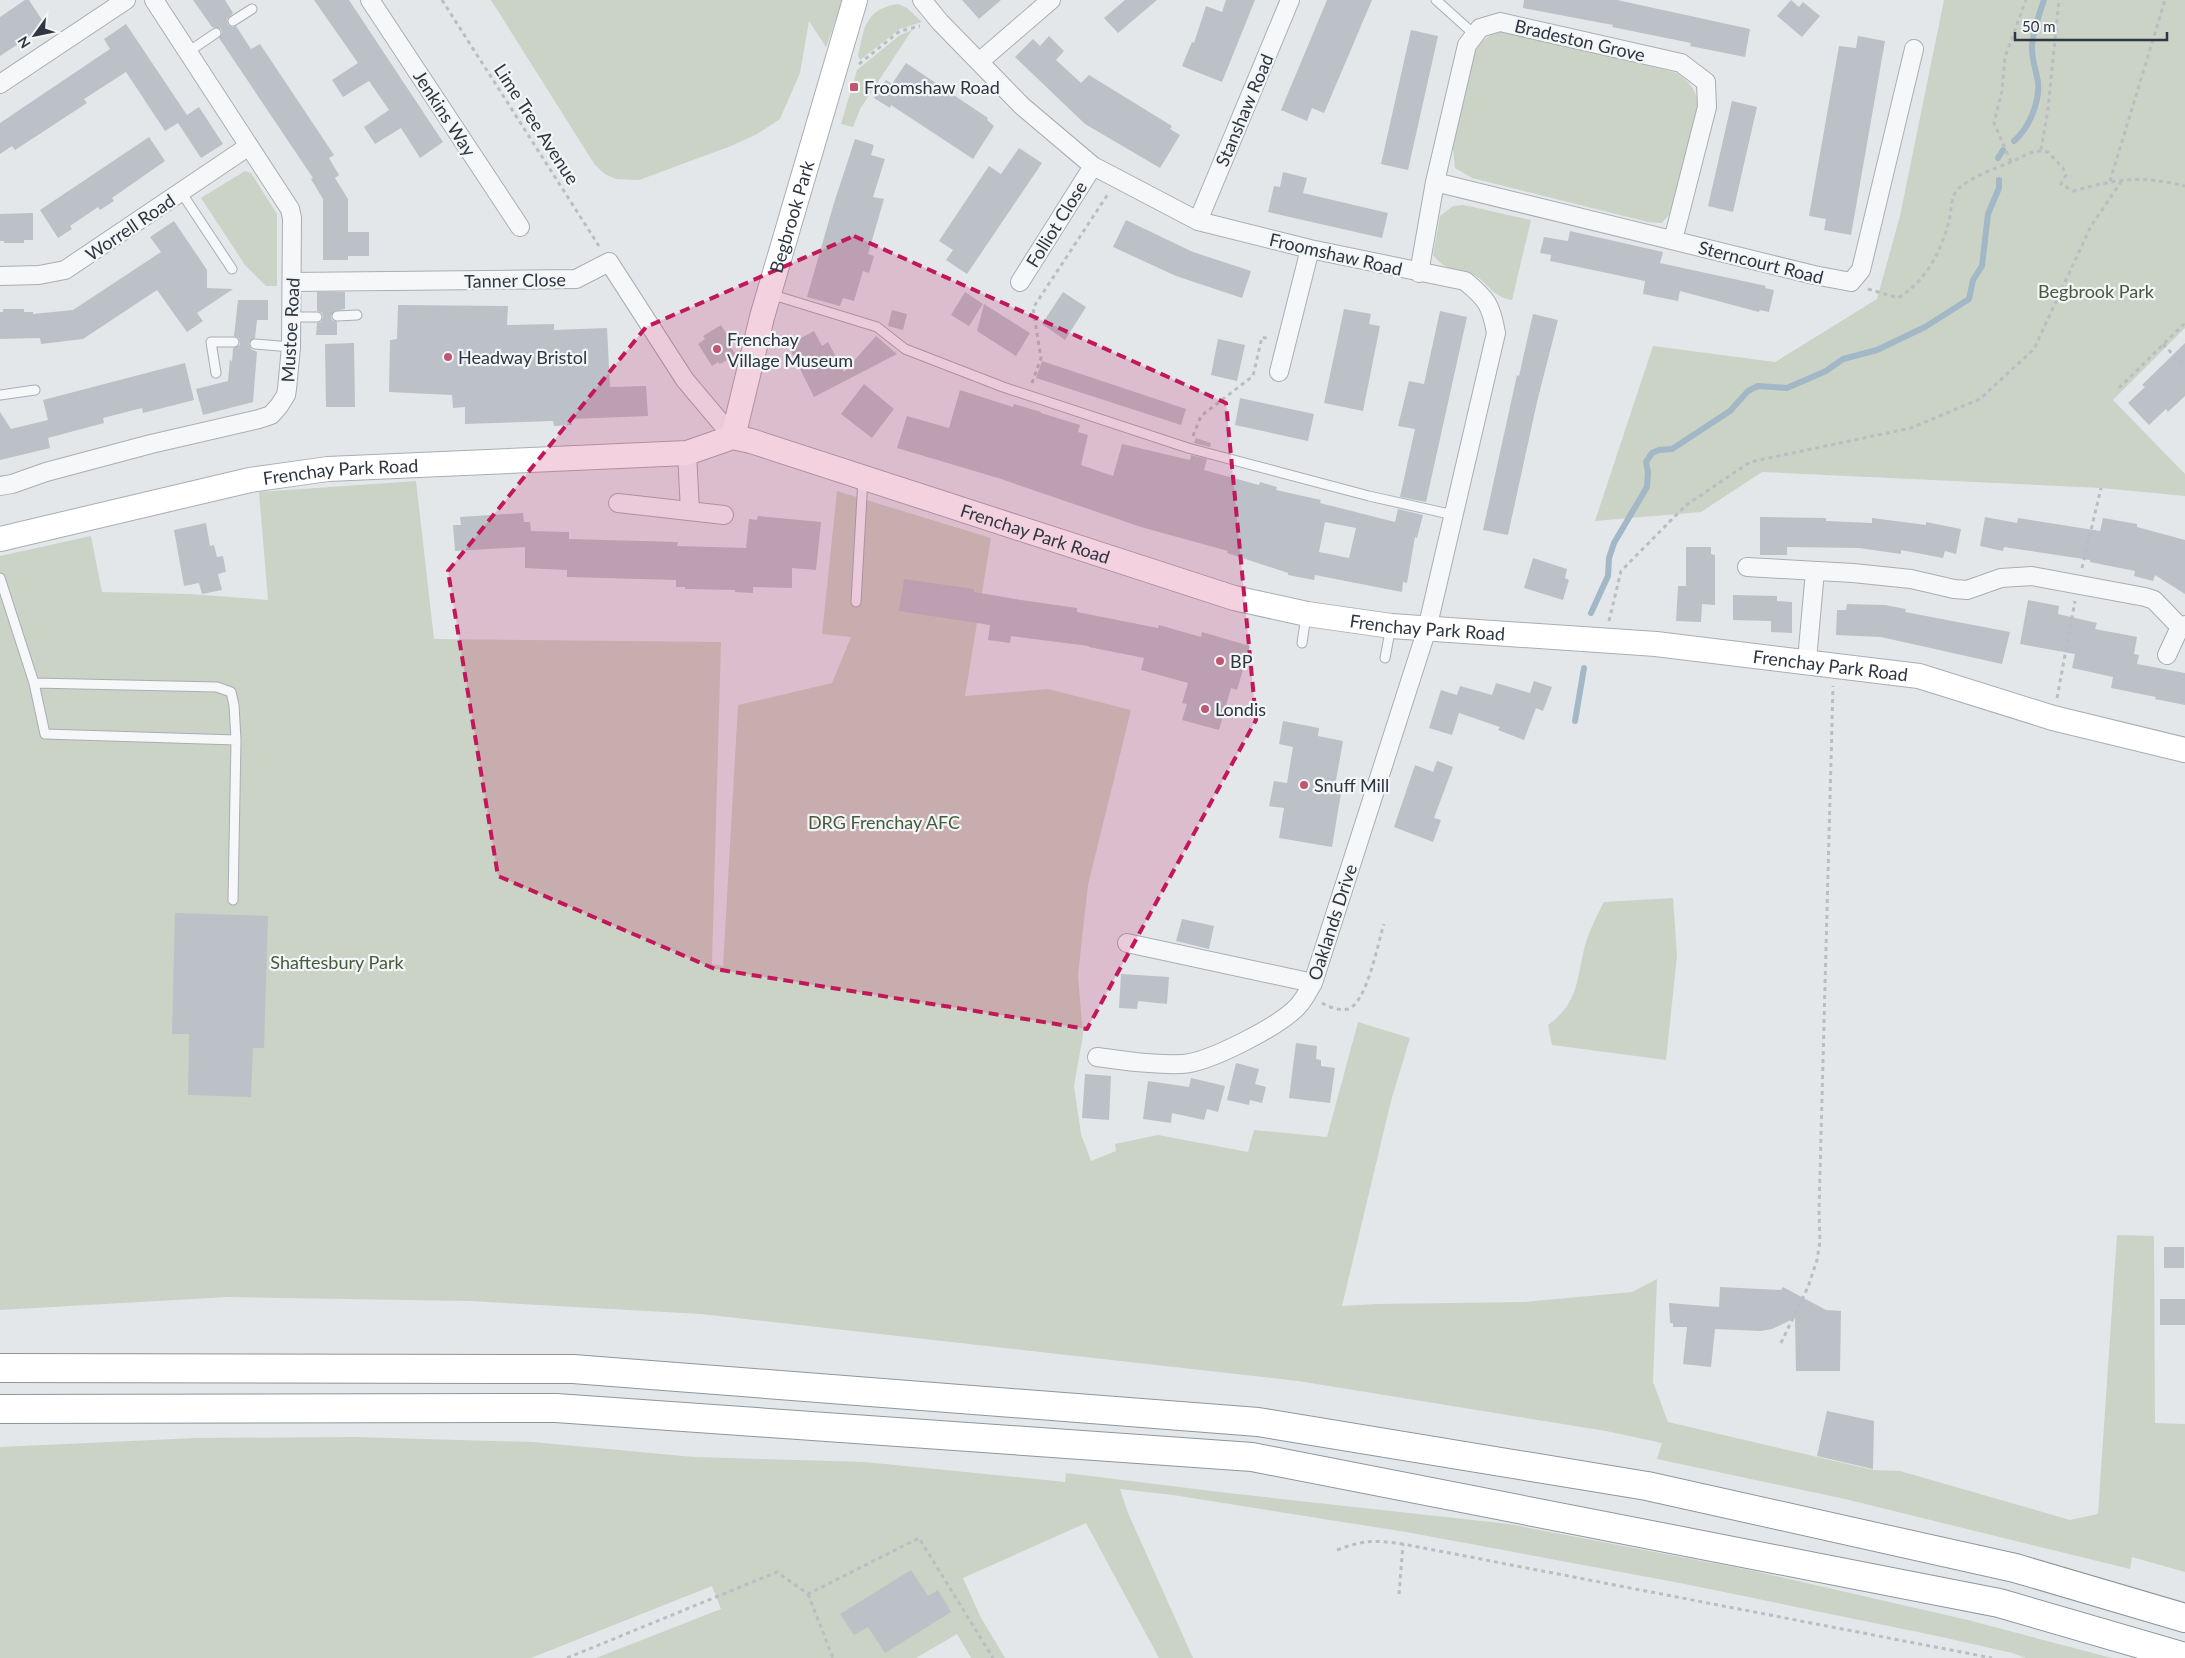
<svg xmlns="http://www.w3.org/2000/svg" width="2185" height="1658" font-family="Lato,sans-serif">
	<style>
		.green { fill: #cad3c5 }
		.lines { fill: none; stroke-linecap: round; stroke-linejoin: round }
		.stream { stroke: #a2b8c6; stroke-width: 6 }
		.building { fill: #bbc1c6; fill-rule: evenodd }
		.lane-casing { stroke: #a9aeb4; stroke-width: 11 }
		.street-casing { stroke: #a9aeb4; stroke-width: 20 }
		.secondary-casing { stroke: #a9aeb4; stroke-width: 26 }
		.highway-casing { stroke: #8c969f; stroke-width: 30 }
		.path { stroke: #babdc2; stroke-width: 3; stroke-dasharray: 4 4; stroke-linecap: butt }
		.lane { stroke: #f6f7f9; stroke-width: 9 }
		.street { stroke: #f6f7f9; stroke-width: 18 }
		.secondary { stroke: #fff; stroke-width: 24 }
		.highway { stroke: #fff; stroke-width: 28 }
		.marked { fill: #c2185b; fill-opacity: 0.2; stroke: #c2185b; stroke-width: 4; stroke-dasharray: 10 6; stroke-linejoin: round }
		.poi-dot { fill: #c15672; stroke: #f3f5f7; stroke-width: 2 }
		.labels { text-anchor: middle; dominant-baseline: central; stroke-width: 4.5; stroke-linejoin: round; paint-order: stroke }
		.street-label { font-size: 18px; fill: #2d3641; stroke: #f3f5f7 }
		.poi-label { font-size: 18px; fill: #2d3641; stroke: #f3f5f7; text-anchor: start }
		.park-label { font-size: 18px; fill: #455b3c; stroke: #f3f5f7 }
	</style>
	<rect width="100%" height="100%" fill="#e3e7ea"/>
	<path class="green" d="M491 0H843L826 47 809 21 800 73 780 119 757 134 731 146 639 180 616 179 605 174 595 165Z
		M1944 0H2185V328L2113 400 2185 474V496L2101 488 1762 472 1701 512 1595 521 1653 346 1775 362 1877 299 1900 216Z
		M898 4 907 8 922 22 900 29 860 60 858 56C864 28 865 9 898 4Z
		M912 30 860 109 853 127 841 124 857 70 900 35Z
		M1504 31 1677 73C1689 82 1696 89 1698 104L1673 210 1662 223 1648 222 1472 178 1455 168 1453 148 1473 57C1481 39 1486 36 1504 31Z
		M245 171 251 173 277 214V286H266L245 265 201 198Z
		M1464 205 1531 220 1512 300C1492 297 1490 284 1474 275 1457 265 1449 275 1433 255L1440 216 1453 206Z
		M416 481 434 639 721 642 712 964 723 966 738 705 832 683 851 637 822 634 837 491 991 538 965 696 1048 689 1131 710 1088 885 1078 975 1083 1035 1074 1086 1081 1134 1091 1161 1116 1151 1115 1144 1158 1135 1248 1152 1254 1130 1327 1137 1358 1022 1410 1038 1391 1101 1342 1306 1377 1304 1524 1302 1632 1292 1657 1279 1653 1382 1668 1422 1873 1470 1900 1471 2070 1520 2098 1514 2117 1235 2154 1236 2155 1423 2185 1424V1572L2132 1557 2130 1569 1845 1499 1657 1459 1662 1443 1606 1431 1298 1381 701 1314 470 1301 227 1297 0 1310V556L91 536 102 592 189 594 268 600 259 492Z
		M1673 898 1677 956 1666 1060 1552 1045 1548 1025C1585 999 1575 967 1590 931 1594 921 1599 912 1604 902Z
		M355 1437 532 1442 694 1457 865 1462 1065 1482 1066 1473 1228 1493 1509 1524 1749 1570 1968 1620 2112 1658H2026L2012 1653 1942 1637 1680 1583 1406 1532 1173 1495 1120 1489 1128 1513 1193 1658H1159L1086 1523 963 1578 980 1616 1005 1658H971L957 1634 916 1658H596L721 1609 712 1586 531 1658H0V1447L196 1438Z"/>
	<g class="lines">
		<path class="stream" d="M2014 141C2029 128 2040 102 2038 82 2036 69 2031 58 2032 45 2034 29 2039 14 2044 0
			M1998 158 2003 150
			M1591 613 1608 576 1609 558 1614 543 1647 487 1648 472 1646 462 1652 453 1659 450 1672 449 1730 411 1748 391 1758 386 1787 388 1826 371 1843 359 1877 350 1925 327 1969 299 1973 280 1982 266 1988 214 1999 188V180
			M1575 721 1584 668"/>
	</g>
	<path class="building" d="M25 0H29L46 26 0 56V17Z
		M193 0H225L233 13 227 19 228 25 233 27 236 26 251 49 260 44 334 155 329 158 339 175 335 178 348 199V232H369V256H348V260H323V199L311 179 313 178 219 38 222 33 221 29 212 27Z
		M314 0H349L443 142 420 158 401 128 375 144 364 127 389 110 369 81 343 97 332 80 358 63Z
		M962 0H1001L979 19Z
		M1125 0H1157L1118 33 1104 18Z
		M1226 0H1255L1222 82 1182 66 1192 42 1194 43 1206 6 1222 12Z
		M1327 0H1372L1324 113 1312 108 1307 121 1281 110Z
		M1524 0H1617L1750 29 1745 57 1690 46 1691 43 1612 27 1613 25 1523 8Z
		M1791 0 1799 7 1803 2 1820 16 1802 37 1777 16Z
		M126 24 187 115 199 107 223 144 201 158 178 123 165 131 126 72 84 99 87 103 15 150 12 146 0 154V123L110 49 104 39Z
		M1411 30 1438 36 1408 170 1381 164Z
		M1049 36 1064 51 1056 60 1081 83 1089 75 1172 126 1170 129 1180 135 1160 168 1085 124 1015 57 1033 39 1040 46Z
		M1858 36 1885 41 1851 235 1824 230 1826 219 1809 216 1839 46 1856 48Z
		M906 63 988 118 987 120 994 126 973 159 891 105 890 108 874 98 886 80 892 84Z
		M1732 101 1757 107 1733 212 1708 206Z
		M149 137 165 161 112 198 114 201 100 210 98 207 70 226 72 229 58 238 40 210Z
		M855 139 874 145 871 155 885 159 873 197 884 199 868 254 874 256 869 273 863 271 854 301 843 298 840 306 807 297 834 203Z
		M1019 148 1042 163 967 274 946 260 953 250 939 241 989 166 1001 174Z
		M1283 172 1307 178 1303 193 1388 213 1382 238 1268 212 1274 186 1280 187Z
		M33 213V240H24V243H4V241H0V214Z
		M1126 220 1193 252 1251 271 1242 298 1176 276 1113 247Z
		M174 221 207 270V288L233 289 197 313 203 321 187 332 157 290 83 339 41 344 40 338 0 339V312H3V309H24V312H33V314L73 310 161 252 150 237Z
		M1570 231 1663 252 1660 263 1766 286 1765 288 1774 290 1769 312 1760 310 1759 312 1680 291 1678 301 1643 294 1645 281 1550 261 1551 255 1540 253 1544 237 1568 241Z
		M317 292H345V309L334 311 331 316 332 320 337 322V335H316L317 323 321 322 323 317 322 313 317 311Z
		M965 292 983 304 969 326 951 315Z
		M1063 292 1086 307 1065 340 1042 324Z
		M238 300H268V320H257L255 338 249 343 251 349 257 352 253 402 203 415 196 389 228 381 230 359 232 362 233 348 240 345 239 338 234 336Z
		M984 304 1030 333 1016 356 977 331Z
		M398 305 508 306 507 325 554 324V330L607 328 610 387 646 386 648 416 571 419 572 425 554 426 553 421 465 424V407L453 408 452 395 389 392 390 340 397 339Z
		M1344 309 1371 314 1369 324 1380 326 1363 411 1324 403Z
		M892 310 907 314 903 330 888 326Z
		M1440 311 1467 317 1426 502 1400 497 1415 429 1398 426 1409 381 1424 384Z
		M1533 314 1558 320 1537 402 1508 535 1483 530 1517 375 1519 376Z
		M721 325 730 339 727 341 736 355 720 364 718 362 712 366 698 344 705 339 703 336Z
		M814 331 822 346 828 342 844 372 876 336 897 354 814 397 788 345Z
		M1218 339 1245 345 1237 381 1211 375Z
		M354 343 355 407H326L325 344Z
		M2185 343V396L2168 412 2166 409 2149 425 2128 403 2145 387 2142 385Z
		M1042 361 1186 409 1181 425 1036 378Z
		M185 363 194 400 143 413 142 408 103 418 104 423 48 438 50 448 0 460V412L11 429 48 420 43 400Z
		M864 384 894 409 872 438 841 414Z
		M960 390 1013 407 1014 404 1041 412V413L1080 425 1078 432 1088 435 1081 465 1113 476 1122 444 1190 460 1191 455 1207 459 1204 470 1259 485 1260 482 1277 487 1276 490 1321 500 1320 503 1395 522 1398 509 1423 515 1417 538 1415 537 1407 583 1403 582 1402 592 1315 575 1314 580 1288 575V573L1227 553 1228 551 1141 527 998 478 897 448 907 416 949 428ZM1325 522 1356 528 1349 558 1319 552Z
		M1240 398 1314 414 1308 441 1235 425Z
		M1196 438 1211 443 1210 447 1194 443Z
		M523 513 524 522H530L531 531 569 532V539L678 542 677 546 746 548 749 519 757 520 758 516 821 522 816 570 792 568V588L753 587V593L735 592V590L685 589V587H676V580L567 577V570L525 568V547L455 551 453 525H461L460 517Z
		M1760 517 1826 518V521L1872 523V518L1926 525V522L1961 529 1956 554 1945 551 1943 558 1901 550V554L1859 548 1787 547V555H1760Z
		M1985 517 2017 523 2018 518 2100 531 2103 518 2137 524V527L2185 540V594L2155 575 2153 581 2134 576 2135 571 2090 562V560L2004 547 2003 551 1980 546Z
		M206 523 210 546 214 545 217 557 223 556 226 572 218 574 222 590 202 594 199 583 184 586 174 530Z
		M1686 547H1711V554L1715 555V605L1702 604 1701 622 1676 621 1678 586H1686Z
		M1533 558 1567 569 1565 578 1569 580 1563 600 1524 588Z
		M904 579 974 589V592L1021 600 1077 608V612L1158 628 1159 625 1201 637 1202 632 1250 646 1237 690 1231 688 1219 730 1182 720 1187 704 1182 703 1188 683 1141 670 1144 658 1089 647V646L1011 636 1010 643 988 640 990 625 899 611Z
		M1733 595 1777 596V601L1792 602V633L1771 632V621L1733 620Z
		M2028 600 2059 606 2058 614 2097 623 2095 629 2137 637 2134 654 2139 655 2137 664 2185 673V705L2155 699 2156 697 2111 688 2113 677 2072 668 2075 654 2020 644Z
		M1847 604 1885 605 1906 609 1905 612 2010 632 2002 664 1881 637 1836 635 1837 610H1846Z
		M1534 681 1552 687 1543 711 1536 708 1524 740 1498 730 1500 727 1459 713 1452 735 1429 728 1441 690 1457 695 1460 686 1492 695 1496 683 1530 693Z
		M1283 721 1319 728 1318 736 1343 741 1335 786 1342 787 1332 847 1279 838 1284 808 1269 806 1274 781 1287 783 1293 747 1279 744Z
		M1437 761 1453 767 1434 818 1441 820 1433 842 1394 827 1415 765 1433 772Z
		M175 913 268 916 264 1048H253L251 1097 188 1095 189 1034H172Z
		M1182 919 1214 926 1209 949 1176 941Z
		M1121 974 1169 977 1167 1004 1138 1001 1137 1009 1119 1008Z
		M1296 1043 1317 1046 1316 1059 1321 1060V1066L1335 1068 1330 1103 1289 1098Z
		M1236 1063 1259 1069 1255 1084 1266 1087 1262 1103 1250 1100 1249 1105 1227 1100Z
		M1085 1074 1111 1076 1109 1120 1082 1118Z
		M1191 1078 1225 1086 1218 1112 1207 1109 1204 1120 1172 1113 1171 1123 1143 1119 1148 1081 1189 1087Z
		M2164 1247H2184V1268H2164Z
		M1720 1287 1781 1290 1783 1287 1826 1310 1841 1311 1840 1371H1796L1795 1318 1772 1329 1761 1331 1715 1329 1711 1367 1683 1364 1687 1327H1673V1323H1670L1669 1303 1719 1307Z
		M2160 1299H2185V1325H2160Z
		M1827 1411 1874 1421 1873 1469 1817 1456Z
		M911 1570 928 1596 938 1590 951 1612 885 1653 868 1627 854 1635 840 1614Z"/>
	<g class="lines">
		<g class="lane-casing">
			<path id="lane" d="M1436 0 1475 35
				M233 21 252 9
				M188 52 216 33
				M181 192 232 269
				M770 294 877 327 905 349 1003 387 1188 448 1369 496 1454 515
				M337 316 357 315
				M292 317H317
				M255 344 291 347
				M216 373 211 342H234
				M0 395 35 390
				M0 578 34 683 45 734 236 740
				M856 602 863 478
				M1302 643 1306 616
				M1385 658 1391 626
				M34 683 217 687 231 692 234 705 236 740 233 900"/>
		</g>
		<g class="street-casing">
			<path id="street" d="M370 0 520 227
				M922 0 940 22 1022 106 1093 166 1118 179 1198 221 1310 249 1465 281C1487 299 1491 305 1496 333L1427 629 1313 983C1308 991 1304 1000 1298 1006 1280 1026 1208 1063 1182 1064 1153 1065 1125 1061 1097 1057
				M979 62 1051 0
				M0 84 126 0
				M1435 182 1814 275 1851 282 1861 270 1914 49
				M1198 221 1290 0
				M1419 273 1435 182 1467 45 1480 28 1500 22 1681 63 1706 82 1707 107 1673 240
				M0 276 39 275 65 270 249 146
				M292 282 576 279 609 262 685 380 733 437
				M1020 282 1093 166
				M1279 372 1310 249
				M687 453 690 511
				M0 486 12 484 46 472 151 444 259 419 271 415 279 406 286 395 287 389 291 347 292 218 290 209 154 0
				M618 503 724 515
				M1747 567 1853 573 1911 579 1954 589 1967 590 2001 578 2032 576 2145 597 2154 600 2180 627
				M2167 655 2180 627 2185 625
				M1807 660 1815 571
				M1127 943 1313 983"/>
		</g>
		<g class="secondary-casing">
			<g id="secondary">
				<path id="s1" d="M733 437 762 317 855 0"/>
				<path id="s2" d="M0 539 250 480 328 469 687 453 733 437 751 441 1234 598 1307 614 1391 626 1656 644 1919 676 2053 718 2185 750"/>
			</g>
		</g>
		<g class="highway-casing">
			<path id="highway" d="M0 1368 573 1369 1258 1422 1647 1486 2015 1568 2185 1618
				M0 1409 556 1408 1252 1457 1999 1603 2185 1657"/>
		</g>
		<path class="path" d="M442 0 599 246
			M859 64 900 31 920 26
			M2041 150 2048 109 2059 0
			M2011 162 1994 123 2002 91 2005 57 2026 0
			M2110 181 2165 0
			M1868 289 1898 298C1926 281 1941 252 1949 221 1952 210 1950 197 1958 189 1971 177 1993 169 2009 163 2023 157 2033 148 2048 152L2063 168 2066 175 2061 184 2073 191C2117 179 2140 175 2185 186
			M2163 344 2185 367
			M1032 383 1041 358 1033 308 1108 194
			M2119 388 2185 323
			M1193 436 1201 416 1253 376 1262 337 1269 339
			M2082 568 2101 488
			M1609 621 1621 571 1685 506 1750 462 1911 428 1980 399 2034 349 2091 226 2123 179
			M2057 698 2075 601
			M1322 1003C1329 1007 1339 1011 1348 1009 1367 1003 1378 942 1384 924
			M1781 1343 1808 1287 1817 1260 1820 1241 1819 1211 1833 686
			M1337 1550C1364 1540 1374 1540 1403 1544L1992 1658
			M808 1594 833 1658
			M1399 1594 1403 1544
			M567 1658 777 1572 808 1594 919 1538 993 1658"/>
		<use href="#lane" class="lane"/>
		<use href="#street" class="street"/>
		<use href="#secondary" class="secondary"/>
		<use href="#highway" class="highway"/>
	</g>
	<path class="marked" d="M854 236 1226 403 1256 720 1087 1029 715 969 498 876 448 571 646 327Z"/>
	<g class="poi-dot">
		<rect x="849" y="82" width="10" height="10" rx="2.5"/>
		<circle cx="717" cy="349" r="5"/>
		<circle cx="448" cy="357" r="5"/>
		<circle cx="1220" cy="661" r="5"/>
		<circle cx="1205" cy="709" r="5"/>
		<circle cx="1304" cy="785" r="5"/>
	</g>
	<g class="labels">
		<g class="street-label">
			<text transform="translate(1580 40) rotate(13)">Bradeston Grove</text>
			<text transform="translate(1244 110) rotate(-67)">Stanshaw Road</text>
			<text transform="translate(445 113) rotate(57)">Jenkins Way</text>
			<text transform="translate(537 124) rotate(57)">Lime Tree Avenue</text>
			<text stroke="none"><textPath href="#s1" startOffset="228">Begbrook Park</textPath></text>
			<text transform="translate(1056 224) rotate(-58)">Folliot Close</text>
			<text transform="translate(130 227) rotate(-34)">Worrell Road</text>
			<text transform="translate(1336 254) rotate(13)">Froomshaw Road</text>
			<text transform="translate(1761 262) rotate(14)">Sterncourt Road</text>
			<text transform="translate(515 280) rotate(-1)">Tanner Close</text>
			<text transform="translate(290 330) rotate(-87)">Mustoe Road</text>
			<text stroke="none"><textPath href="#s2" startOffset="348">Frenchay Park Road</textPath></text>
			<text stroke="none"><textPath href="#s2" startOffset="1061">Frenchay Park Road</textPath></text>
			<text stroke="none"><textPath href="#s2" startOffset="1466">Frenchay Park Road</textPath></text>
			<text stroke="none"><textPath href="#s2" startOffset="1871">Frenchay Park Road</textPath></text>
			<text transform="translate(1332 922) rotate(-72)">Oaklands Drive</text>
		</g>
		<g class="poi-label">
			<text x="864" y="87">Froomshaw Road</text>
			<text x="727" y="339">Frenchay<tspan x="727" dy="21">Village Museum</tspan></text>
			<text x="458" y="357">Headway Bristol</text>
			<text x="1230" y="661">BP</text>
			<text x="1215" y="709">Londis</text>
			<text x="1314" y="785">Snuff Mill</text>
		</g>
		<g class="park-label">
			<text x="2096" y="291">Begbrook Park</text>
			<text x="884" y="822">DRG Frenchay AFC</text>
			<text x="337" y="962">Shaftesbury Park</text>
		</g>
	</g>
	<g transform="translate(35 35) rotate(237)" stroke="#f3f5f7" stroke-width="4" paint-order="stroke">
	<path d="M0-4L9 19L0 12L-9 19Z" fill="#2d3641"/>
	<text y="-8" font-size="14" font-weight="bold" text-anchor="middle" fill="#2d3641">N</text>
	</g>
	<path d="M2015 32v8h152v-8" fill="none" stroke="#2d3641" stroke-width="2.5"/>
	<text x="2022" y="32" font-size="15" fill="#2d3641" stroke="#f3f5f7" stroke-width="4" paint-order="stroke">50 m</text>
</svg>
